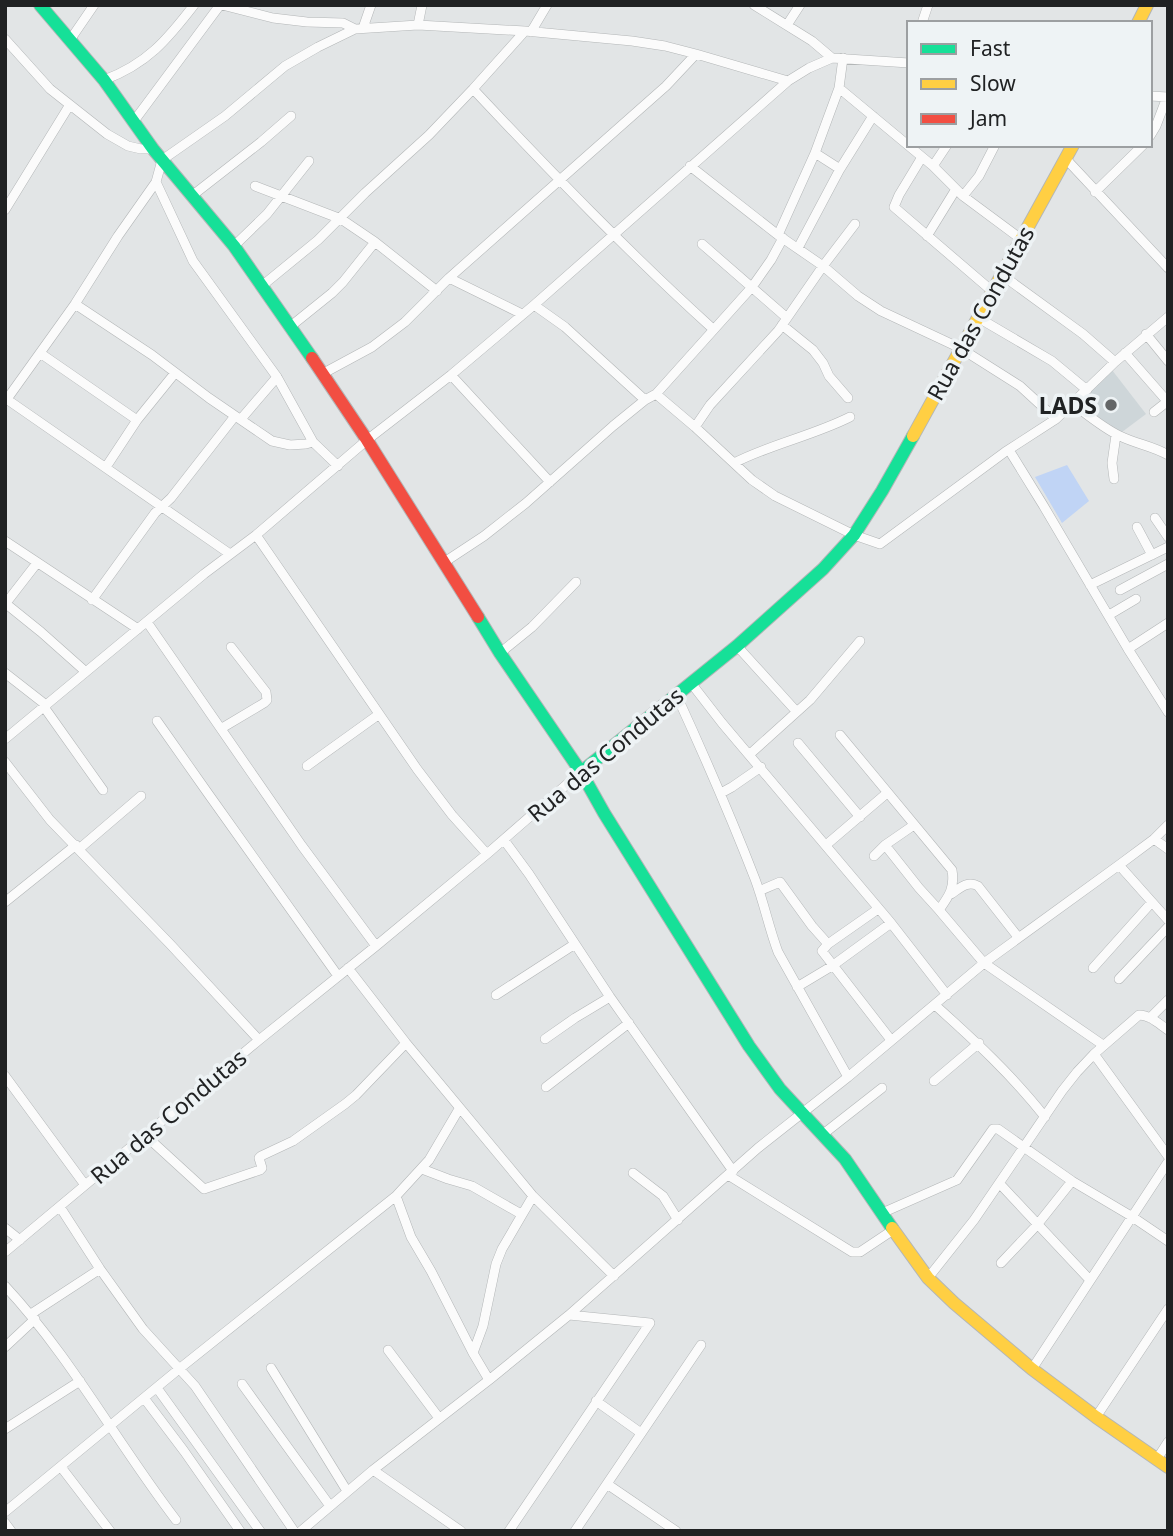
<svg xmlns="http://www.w3.org/2000/svg" width="1173" height="1536" font-family="'Noto Sans',sans-serif">
	<style>
		.built { fill: #ced6d9 }
		.water { fill: #c0d4f5 }
		.lines { fill: none; stroke-linecap: round; stroke-linejoin: round }
		.street-casing { stroke: #b3b6b7; stroke-width: 10 }
		.fast-casing { stroke: #b3b6b7; stroke-width: 14 }
		.slow-casing { stroke: #b3b6b7; stroke-width: 14 }
		.jam-casing { stroke: #b3b6b7; stroke-width: 14 }
		.street { stroke: #fbfbfb; stroke-width: 9 }
		.fast { stroke: #16e098; stroke-width: 12 }
		.slow { stroke: #ffcf43; stroke-width: 12 }
		.jam { stroke: #f24e42; stroke-width: 12 }
		.poi-dot { fill: #646667; stroke: #eef3f5; stroke-width: 2.5 }
		.labels { text-anchor: middle; dominant-baseline: central; stroke-width: 7; stroke-linejoin: round; paint-order: stroke }
		.street-label { font-size: 23px; fill: #202223; stroke: #eef3f5 }
		.poi-label { font-size: 23px; font-weight: bold; fill: #202223; stroke: #eef3f5; text-anchor: end }
	</style>
	<rect width="100%" height="100%" fill="#e2e5e6"/>
	<path class="built" d="M1112 370 1146 414 1118 435 1079 401Z"/>
	<path class="water" d="M1067 465 1089 501 1062 523 1035 477Z"/>
	<g class="lines">
		<g class="street-casing">
			<path id="street" d="M222 5 273 18 307 22 343 23 355 29
				M754 5 812 41 832 58
				M922 23 928 5
				M418 25 422 5
				M787 25 800 5
				M363 28 371 5
				M531 32 547 5
				M5 39 50 89 107 134 128 146 141 149H153
				M70 40 94 5
				M104 80C147 64 167 40 194 5
				M839 88 933 166 963 196 1021 239
				M473 89C551 172 629 253 713 329
				M1150 96 1168 97
				M134 121 220 5
				M1150 136 1156 126 1167 97
				M815 153 840 169
				M922 157 899 195 894 207 992 291
				M1066 159 1168 268
				M690 166 778 235 823 266 858 296 881 311 960 348 1020 386 1056 419
				M933 166 947 145
				M156 182 193 261 277 377 313 442 338 466
				M255 186 341 219 375 242 437 291
				M1095 192 1143 145
				M193 195 261 142 291 116
				M963 196 979 176 995 145
				M5 210 69 106
				M778 235 815 153 839 88 843 58
				M927 236 956 189
				M702 244 787 318
				M234 246 267 214 309 161
				M798 248 840 169 873 116
				M1002 275 1083 334 1115 362
				M449 278 522 314
				M263 285 318 240 365 193 429 135 473 89 525 31
				M75 304 152 355 209 398 272 441 290 445 306 444 313 442
				M534 305 565 327 645 400
				M977 317 1052 361 1087 390
				M782 325 813 350 823 363 829 376 848 398
				M291 326 332 293 343 282 375 242
				M1146 334 1168 361
				M40 353 137 420
				M1125 353 1167 401
				M322 374 372 347 405 322 449 278 666 86 696 54
				M451 375 550 482
				M656 394 695 427 752 480 775 496 854 535 880 544 1005 452 1056 419 1115 362 1168 317
				M5 398 230 554
				M7 399 75 304 118 236 156 182 162 160 225 116 285 66 318 47 355 29 418 25 525 31 632 41 665 46 696 54 788 81
				M1073 404C1088 415 1103 428 1120 436 1136 444 1153 446 1168 455
				M1154 412 1168 401
				M241 419 277 377
				M695 427 710 405 778 331 823 266 855 224
				M1009 450 1043 505 1128 649 1168 712
				M734 463C771 444 812 436 850 417
				M106 467 137 420 175 373
				M1114 479 1112 463 1116 435
				M1155 518 1168 537
				M1137 527 1152 555
				M256 535 417 769 452 815 487 854
				M5 541 138 629
				M443 563 484 536 526 503 613 426 645 400 656 394 752 287 771 260 783 238
				M1090 585 1168 547
				M1120 590 1168 564
				M92 600 155 513 171 498 235 416
				M5 603 41 632 86 672
				M6 603 37 563
				M1109 615 1136 599
				M147 622 302 846 376 946
				M737 646 796 711
				M1128 649 1168 623
				M500 653 532 627 576 582
				M5 673 46 705
				M691 683 722 723 891 923 947 995
				M676 694C704 755 731 817 755 879 764 903 769 928 778 952L848 1077
				M44 707 103 790
				M157 721 207 792 338 976
				M222 728 264 703 267 700 266 692 231 647
				M840 735 952 870C955 888 949 896 939 910
				M5 739 204 574 256 535 367 440 451 375 534 305 788 81 809 68 832 58 909 63
				M798 743 860 817
				M750 754 810 700 860 641
				M5 762 50 820 170 944 259 1040
				M307 766 378 715
				M721 793 732 787 761 767
				M1154 839 1168 849
				M504 840 529 874 610 997 733 1171
				M826 845 887 793
				M885 845 919 888 939 910 984 963 1103 1045
				M79 849 141 796
				M874 856 885 845 914 825
				M1119 865 1168 920
				M759 891 780 882 812 926 828 944
				M951 894C960 888 968 880 978 886L1018 937
				M5 902 76 845
				M878 909 828 944 822 951 891 1040
				M348 968 406 1043 533 1196 614 1276
				M1093 968 1152 902
				M1119 979 1168 927
				M797 987 832 966 891 923
				M496 995 575 944
				M935 1005C974 1040 1012 1075 1045 1117
				M1150 1018 1168 1000
				M545 1039 575 1018 610 997
				M1094 1054 1168 1156
				M5 1076 85 1185
				M934 1081 979 1043
				M546 1087 629 1023
				M145 1135 204 1189 260 1170 262 1168 259 1158 261 1156 293 1141 345 1104 356 1095 406 1043
				M822 1135 882 1088
				M422 1169 448 1179 472 1186 521 1214
				M633 1173 663 1196 678 1220
				M728 1175 852 1252H860L893 1230
				M1000 1184 1089 1279
				M396 1196 411 1237 431 1271 473 1353 489 1380
				M60 1207 100 1269 143 1329 195 1386 294 1531
				M882 1213 957 1180 993 1129H998L1072 1181 1131 1216 1168 1241
				M5 1228 20 1240
				M5 1252 259 1040 376 946 487 854 581 772
				M1001 1263 1037 1225 1072 1181
				M928 1278 974 1220 1062 1091 1077 1072 1094 1054 1139 1015C1150 1015 1159 1024 1168 1030
				M5 1286C71 1357 117 1443 176 1520
				M31 1314 100 1269
				M5 1347 35 1319
				M388 1350 439 1418
				M473 1353 483 1326 496 1264 502 1249 533 1196
				M271 1368 347 1491
				M1032 1369 1168 1162
				M242 1384 330 1506
				M157 1388 260 1531
				M144 1398 184 1451 240 1531
				M596 1401 641 1433
				M1096 1417 1168 1309
				M5 1429 80 1381
				M1157 1459 1168 1442
				M61 1467 110 1531
				M373 1470 461 1531
				M607 1484 676 1531
				M5 1512 179 1369 396 1196 429 1160 459 1109
				M5 1523 11 1531
				M301 1531 373 1470 489 1380 569 1315 758 1148 848 1077 984 963 1119 865 1154 839 1168 825
				M509 1531 650 1323 569 1315
				M575 1531 701 1345"/>
		</g>
		<g class="fast-casing">
			<path id="fast" d="M40 5 104 80 153 149 234 246 312 358
				M478 617 500 653 581 772 604 813 749 1046 780 1089 845 1159 892 1228
				M581 772 737 646 823 569 854 535 882 491 913 436"/>
		</g>
		<g class="slow-casing">
			<path id="slow" d="M1138 23 1147 5
				M913 436 1073 145
				M892 1228 928 1278 954 1303 1032 1369 1096 1417 1168 1467"/>
		</g>
		<g class="jam-casing">
			<path id="jam" d="M312 358 367 440 478 617"/>
		</g>
		<use href="#street" class="street"/>
		<use href="#fast" class="fast"/>
		<use href="#slow" class="slow"/>
		<use href="#jam" class="jam"/>
	</g>
	<circle class="poi-dot" cx="1111" cy="405" r="7"/>
	<g class="labels">
		<g class="street-label">
			<text transform="translate(980 313) rotate(-61)">Rua das Condutas</text>
			<text transform="translate(605 754) rotate(-40)">Rua das Condutas</text>
			<text transform="translate(168 1116) rotate(-40)">Rua das Condutas</text>
		</g>
		<g class="poi-label">
			<text x="1097" y="405">LADS</text>
		</g>
	</g>
	<rect width="1173" height="1536" fill="none" stroke="#202223" stroke-width="14"/>
	<rect x="907" y="21" width="245" height="126" fill="#eef3f5" stroke="#9c9fa1" stroke-width="2"/>
	<rect x="921" y="44" width="35" height="10" fill="#16e098" stroke="#9c9fa1" stroke-width="2"/>
	<text x="970" y="56" font-size="21" fill="#202223">Fast</text>
	<rect x="921" y="79" width="35" height="10" fill="#ffcf43" stroke="#9c9fa1" stroke-width="2"/>
	<text x="970" y="91" font-size="21" fill="#202223">Slow</text>
	<rect x="921" y="114" width="35" height="10" fill="#f24e42" stroke="#9c9fa1" stroke-width="2"/>
	<text x="970" y="126" font-size="21" fill="#202223">Jam</text>
</svg>
